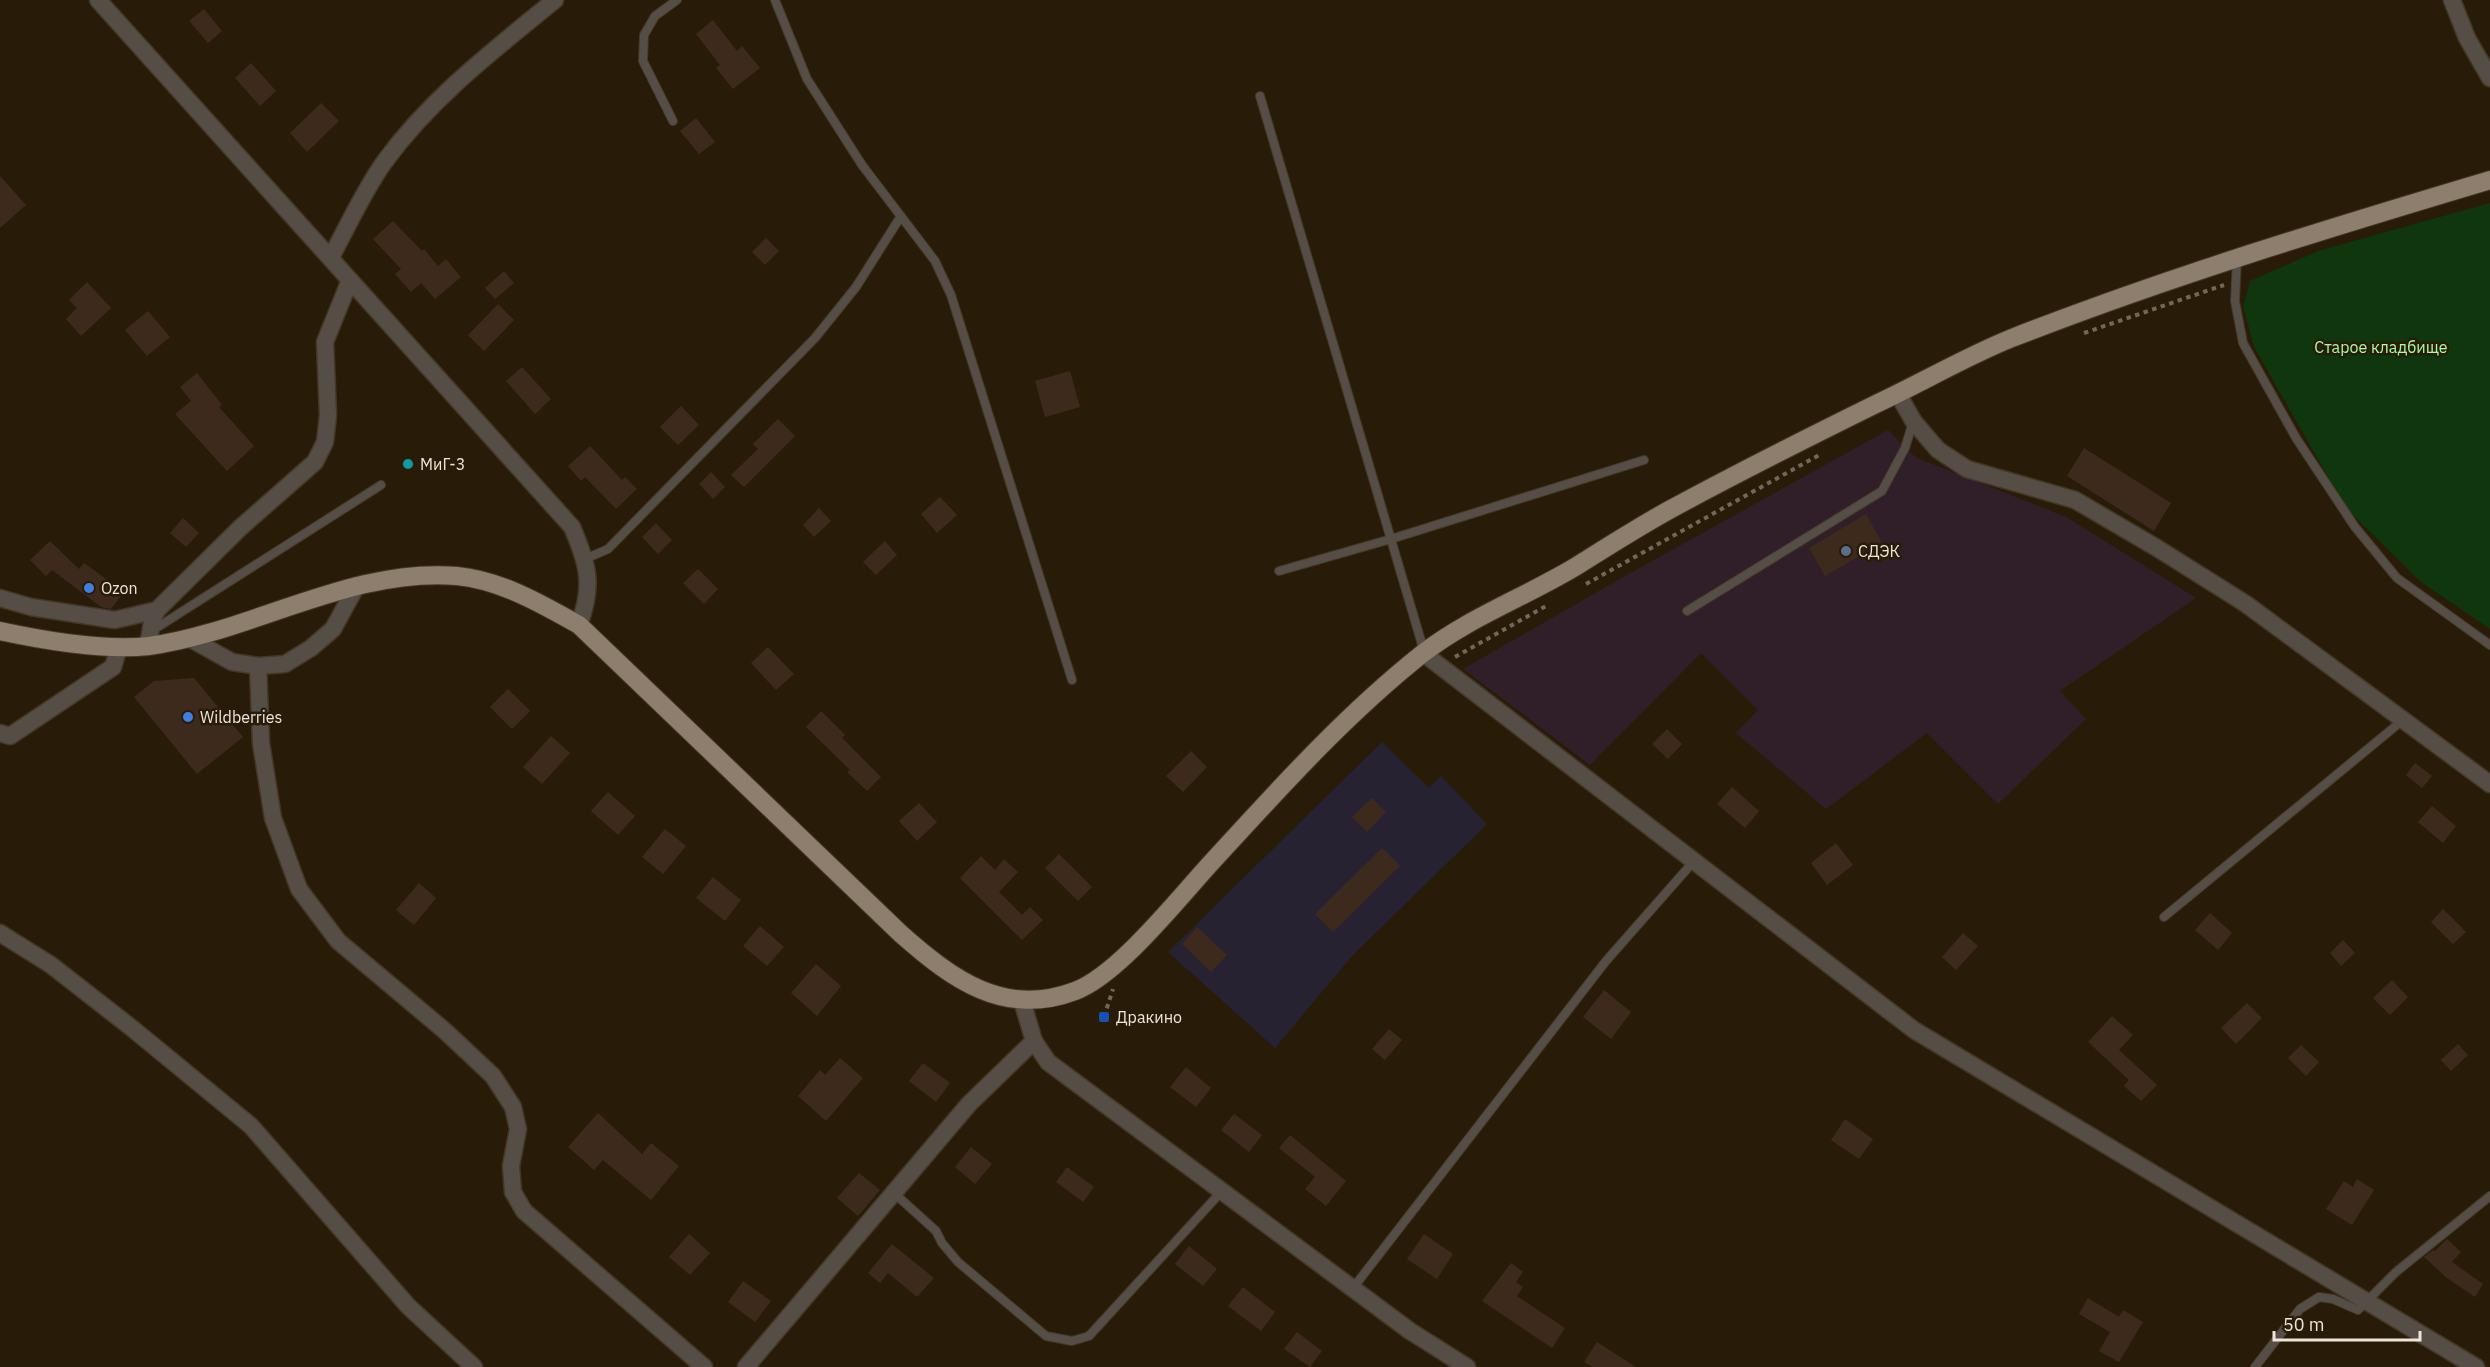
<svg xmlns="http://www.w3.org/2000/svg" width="2490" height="1367" font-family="'IBM Plex Sans',sans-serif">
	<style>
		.commercial { fill: #301f28 }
		.industrial { fill: #262232 }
		.green { fill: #0f360d }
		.building { fill: #3e2a1d }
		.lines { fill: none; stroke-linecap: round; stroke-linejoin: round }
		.service-casing { stroke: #443825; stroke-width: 10 }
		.minor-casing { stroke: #443825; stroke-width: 19 }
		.primary-casing { stroke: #443825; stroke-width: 20 }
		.path { stroke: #736857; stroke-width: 4; stroke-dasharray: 4.5 4.5; stroke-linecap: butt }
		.service { stroke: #554e46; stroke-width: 8 }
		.minor { stroke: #554e46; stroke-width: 16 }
		.primary { stroke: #8d7e6d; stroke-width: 18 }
		.culture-dot { fill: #0f9aa8; stroke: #281c08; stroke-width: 2 }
		.service-dot { fill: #5c6f8a; stroke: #281c08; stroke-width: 2 }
		.shop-dot { fill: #3f7fe0; stroke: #281c08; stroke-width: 2 }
		.transit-dot { fill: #1a4fb4; stroke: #281c08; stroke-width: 2 }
		.labels { text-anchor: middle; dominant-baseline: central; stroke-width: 5; stroke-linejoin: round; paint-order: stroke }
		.park-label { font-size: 16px; fill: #a9faa2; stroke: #281c08 }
		.poi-label { font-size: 16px; fill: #eee5d9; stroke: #281c08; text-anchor: start }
	</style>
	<rect width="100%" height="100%" fill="#281c08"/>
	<path class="commercial" d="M1888 430 1915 457 2066 517 2196 598 2060 691 2086 719 1998 804 1927 733 1826 809 1736 733 1758 710 1701 653 1590 765 1463 669 1625 576Z"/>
	<path class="industrial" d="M1382 742 1429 788 1441 776 1487 824 1352 956 1275 1048 1168 952Z"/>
	<path class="green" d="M2490 203V629L2421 582 2346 508 2254 347 2243 306 2250 281 2318 251Z"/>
	<path class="building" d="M204 9 222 31 208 43 189 21Z
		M713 20 737 51 742 46 760 68 733 89 716 68 720 65 696 34Z
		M251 63 276 91 260 106 235 78Z
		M321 103 339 121 307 152 290 133Z
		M696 118 715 142 699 154 680 131Z
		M0 176 26 205 0 228Z
		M393 221 422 251 424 249 438 266 446 259 461 277 435 299 421 283 411 292 395 274 401 269 373 239Z
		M766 238 779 251 765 265 752 252Z
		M504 271 514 283 495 299 485 288Z
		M87 282 111 308 81 336 66 319 77 308 69 300Z
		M498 304 514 320 484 351 468 335Z
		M148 311 170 337 147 356 125 330Z
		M522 367 551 399 535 414 506 381Z
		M1070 371 1080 407 1045 417 1035 381Z
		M197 373 222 405 219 407 254 446 227 471 175 414 191 401 180 387Z
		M681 406 699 425 678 445 660 427Z
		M778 419 795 436 744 487 731 475 758 449 753 444Z
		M590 446 622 480 625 477 637 489 616 509 585 477 581 481 568 466Z
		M2084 448 2171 503 2154 531 2067 476Z
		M711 472 725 487 713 499 699 484Z
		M940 497 957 515 937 533 921 514Z
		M819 508 831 521 814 537 803 525Z
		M1866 514 1882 543 1825 576 1809 548Z
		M183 518 199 533 186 547 170 533Z
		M656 523 672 540 658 554 642 537Z
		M50 541 79 569 84 563 124 592 111 609 101 607 52 570 46 576 30 560Z
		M885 541 897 555 876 575 863 562Z
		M698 569 718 589 704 604 683 583Z
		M768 647 794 674 776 690 751 663Z
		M194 678 243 737 197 774 134 697 154 681Z
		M508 689 530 711 512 729 490 707Z
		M821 711 845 735 842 738 881 777 867 791 847 772 850 770 806 727Z
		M1667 729 1682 744 1668 759 1652 744Z
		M551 736 570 753 542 784 523 767Z
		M1191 751 1207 767 1183 792 1166 776Z
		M2415 763 2432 776 2422 788 2406 775Z
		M1732 787 1759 811 1745 828 1717 804Z
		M608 792 635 816 618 835 591 811Z
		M1372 798 1386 812 1367 832 1352 817Z
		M919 803 937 822 917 841 899 821Z
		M2432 806 2456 826 2443 843 2418 822Z
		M665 829 686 846 663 874 642 857Z
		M1836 843 1853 865 1827 885 1811 863Z
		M1382 848 1400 866 1333 932 1315 914Z
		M1059 854 1092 887 1078 901 1045 868Z
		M981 856 995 870 1004 859 1018 872 999 892 1022 915 1030 907 1043 920 1022 940 960 878Z
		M713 877 741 900 725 921 696 898Z
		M419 883 436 898 414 925 396 910Z
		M2443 909 2466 932 2453 944 2431 922Z
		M2210 913 2232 933 2218 950 2195 930Z
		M760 926 784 947 767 966 743 946Z
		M1197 927 1227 955 1211 972 1182 944Z
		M1963 933 1978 946 1956 970 1942 957Z
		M2343 940 2355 953 2341 966 2330 953Z
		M816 964 841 986 817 1016 791 993Z
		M2392 980 2408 997 2390 1015 2373 998Z
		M1604 990 1631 1012 1611 1039 1583 1017Z
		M2247 1003 2262 1018 2236 1044 2221 1028Z
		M2112 1016 2133 1035 2119 1050 2157 1085 2141 1101 2124 1086 2129 1080 2088 1042Z
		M1389 1029 1402 1040 1385 1060 1372 1049Z
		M2458 1044 2468 1055 2451 1071 2441 1060Z
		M2301 1045 2319 1062 2306 1076 2288 1058Z
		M840 1058 863 1078 826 1121 798 1096 820 1070 825 1075Z
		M923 1063 950 1083 936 1102 909 1081Z
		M1186 1067 1211 1088 1196 1107 1170 1087Z
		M598 1113 642 1154 651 1143 679 1166 651 1200 603 1160 594 1170 568 1147Z
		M1234 1114 1262 1135 1249 1152 1221 1130Z
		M1845 1119 1873 1139 1859 1159 1831 1140Z
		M1290 1135 1346 1181 1326 1206 1305 1189 1315 1177 1279 1148Z
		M971 1147 992 1164 975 1184 955 1167Z
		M1067 1167 1094 1187 1083 1202 1056 1182Z
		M859 1173 880 1190 858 1216 837 1198Z
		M2357 1179 2374 1190 2352 1225 2326 1209 2344 1181 2353 1187Z
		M689 1234 710 1253 690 1275 669 1257Z
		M1424 1234 1453 1254 1437 1279 1407 1259Z
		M2447 1239 2461 1252 2452 1262 2483 1284 2475 1297 2447 1278 2424 1257 2433 1250 2435 1251Z
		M892 1244 934 1278 917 1297 888 1273 880 1283 868 1273Z
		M1189 1246 1217 1269 1203 1286 1175 1264Z
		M1511 1263 1523 1272 1516 1282 1523 1287 1517 1296 1565 1328 1552 1348 1482 1301Z
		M743 1281 771 1301 755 1322 728 1302Z
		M1243 1287 1275 1312 1261 1331 1228 1306Z
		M2088 1298 2119 1317 2123 1310 2143 1322 2119 1362 2099 1351 2110 1332 2079 1314Z
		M1297 1332 1322 1351 1310 1367 1284 1349Z
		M1597 1342 1636 1367H1593L1584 1362Z"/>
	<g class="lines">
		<g class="service-casing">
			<path id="service" d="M775 0 807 79 862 165 935 261 951 295 1072 680
				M1260 96 1421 641 1423 653
				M673 121 643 61 644 35 655 16 677 0
				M2237 258 2235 301 2243 343 2296 438 2355 527 2397 578 2490 645
				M585 559 608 549 815 338 856 287 901 216
				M1279 571 1391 539 1644 460
				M1687 611 1882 491 1905 448 1913 422
				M150 632 381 485
				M2164 917 2403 720
				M894 1193 936 1231 942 1243 958 1262 1046 1336 1072 1341 1089 1336 1222 1191
				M1353 1288 1606 961 1694 861
				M2255 1367 2300 1309 2319 1297 2333 1299 2358 1310 2396 1272 2490 1196"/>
		</g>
		<g class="minor-casing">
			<path id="minor" d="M98 0 572 527C588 564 594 585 579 625
				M2452 0 2467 38 2490 78
				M331 257C348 226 364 190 385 161 432 97 494 50 555 0
				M1898 394 1914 422 1938 450 1967 469 2075 500 2157 548 2246 604 2490 784
				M0 598 31 607 115 620 157 610 152 622 148 646
				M157 610 240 528 315 462 325 442 328 415 325 342 350 280
				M189 638 232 662 258 666 285 664 311 648 333 629 356 587
				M1423 653 1914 1030 2476 1367
				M258 666 261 743 273 818 299 889 338 941 445 1031 493 1076 513 1107 518 1129 511 1166 513 1192 524 1211 704 1367
				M0 733 10 736 113 667 119 647
				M0 933 51 965 133 1029 251 1126 408 1306 474 1367
				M1022 1001 1034 1041 1048 1062 1410 1331 1467 1367
				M746 1367 969 1104 1034 1041"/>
		</g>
		<g class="primary-casing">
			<path id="primary" d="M0 631C42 640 106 651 149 646 252 632 351 567 457 576 500 580 542 604 579 625L901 934C952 979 1004 1018 1075 991 1118 975 1178 899 1210 864 1277 791 1344 716 1422 654 1468 618 1525 597 1575 567 1607 547 1638 527 1671 509 1739 472 1809 437 1878 403 1923 382 1967 356 2012 338 2168 277 2329 228 2490 180"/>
		</g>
		<path class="path" d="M2084 333 2224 285
			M1586 584 1821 454
			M1455 657 1546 606
			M1104 1017 1113 989"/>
		<use href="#service" class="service"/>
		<use href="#minor" class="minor"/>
		<use href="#primary" class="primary"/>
	</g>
	<circle class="culture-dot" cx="408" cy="464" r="6"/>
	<circle class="service-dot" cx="1846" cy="551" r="6"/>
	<g class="shop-dot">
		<circle cx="89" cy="588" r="6"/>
		<circle cx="188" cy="717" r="6"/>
	</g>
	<rect class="transit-dot" x="1098" y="1011" width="12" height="12" rx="3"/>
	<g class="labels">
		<g class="park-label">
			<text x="2381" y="347">Старое кладбище</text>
		</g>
		<g class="poi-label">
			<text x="420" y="464">МиГ-3</text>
			<text x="1858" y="551">СДЭК</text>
			<text x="101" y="588">Ozon</text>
			<text x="200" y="717">Wildberries</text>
			<text x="1116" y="1017">Дракино</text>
		</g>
	</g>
	<path d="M2274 1331v9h146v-9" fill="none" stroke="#eee5d9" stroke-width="3"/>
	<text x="2283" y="1331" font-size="18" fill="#eee5d9" stroke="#281c08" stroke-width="4.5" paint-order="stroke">50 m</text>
</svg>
